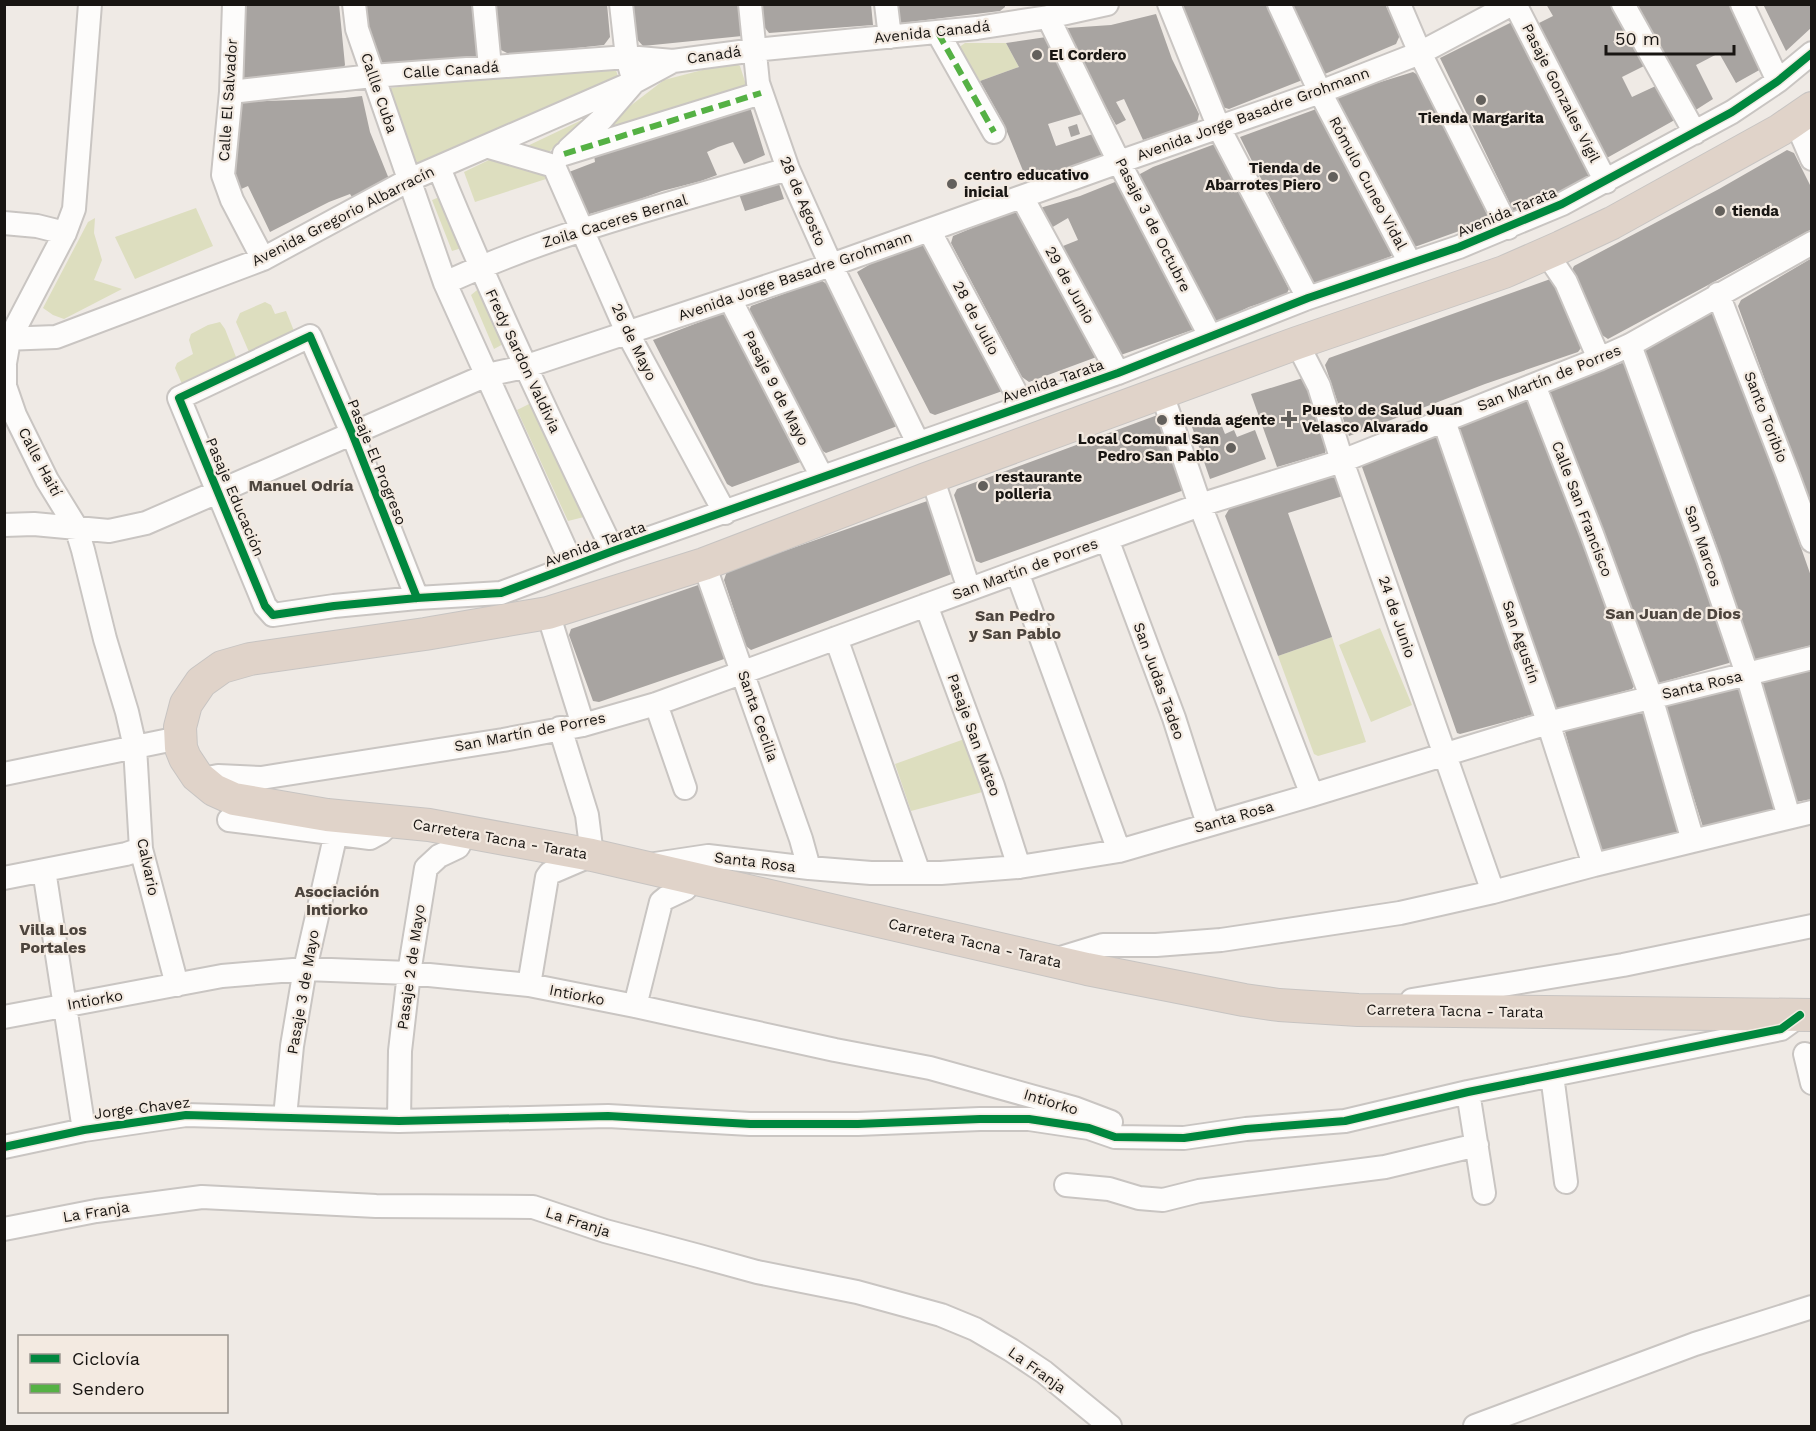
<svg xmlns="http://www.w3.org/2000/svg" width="1816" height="1431" font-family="'Work Sans',sans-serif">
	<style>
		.green { fill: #dddebf }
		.building { fill: #a8a4a1 }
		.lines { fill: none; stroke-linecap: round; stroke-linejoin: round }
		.minor-casing { stroke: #c9c5c2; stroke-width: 26 }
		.highway-casing { stroke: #c7c4c2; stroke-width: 34 }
		.minor { stroke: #fdfcfb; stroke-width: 22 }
		.highway { stroke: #e0d3c9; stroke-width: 32 }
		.quiet { stroke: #55b144; stroke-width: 6; stroke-dasharray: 12 6; stroke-linecap: butt }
		.cycleway-casing { stroke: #f3eae1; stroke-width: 11 }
		.cycleway { stroke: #00873e; stroke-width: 8 }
		.poi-dot { fill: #63605c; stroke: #f3eae1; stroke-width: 2 }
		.labels { text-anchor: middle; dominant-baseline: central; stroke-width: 4.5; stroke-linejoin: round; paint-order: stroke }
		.street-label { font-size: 15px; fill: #181512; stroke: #f3eae1 }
		.poi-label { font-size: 15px; font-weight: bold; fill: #181512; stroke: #f3eae1; text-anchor: start }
		.neighbourhood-label { font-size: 16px; font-weight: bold; fill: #4d453e; stroke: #f3eae1 }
	</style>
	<rect width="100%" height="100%" fill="#efeae5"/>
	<path class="green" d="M965 43H1006L1019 67 980 81 958 48Z
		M613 62 618 76 409 169 390 88Z
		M733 62 740 66 748 91 591 136 664 80Z
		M605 109 562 139 549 152 521 149Z
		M491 159 545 174 546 179 475 202 464 172Z
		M442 196 462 248 452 251 432 200Z
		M196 208 213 246 135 279 115 237Z
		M95 218 94 233 102 260 94 280 122 289 64 319 53 315 43 308 88 222Z
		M482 286 507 342 494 349 471 295Z
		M265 302 271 305 275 314 286 311 294 331 249 352 236 322 240 313Z
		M220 322 225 329 236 357 182 384 175 368 177 363 193 354 189 340 191 334 208 325Z
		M533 402 588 516 568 521 517 410Z
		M1380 628 1412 705 1371 722 1339 645Z
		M1332 637 1366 742 1318 756 1314 754 1278 656Z
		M970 737 990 790 911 811 895 764Z"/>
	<path class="building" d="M244 4H339L345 65 342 70 244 78Z
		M365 4H473L478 55 473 61 377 67 371 62Z
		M494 4H607L610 37 604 45 511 55 499 49Z
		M630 4H739L742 36 643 46 634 36Z
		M760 4H871L873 25 769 33 762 24Z
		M894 4H1005V7L1000 11 901 23 896 17Z
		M1185 4H1270L1305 79 1229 109 1222 107 1177 8Z
		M1286 4H1385L1400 35 1396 44 1320 76Z
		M1546 4H1616L1648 64 1622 77 1632 97 1660 84 1680 117 1605 159 1535 25 1553 16Z
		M1636 4H1730L1763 68 1736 83 1719 53 1696 65 1713 99 1691 113Z
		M1763 4H1812V27L1786 51Z
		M1156 14 1172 59 1199 114 1197 123 1143 140 1124 99 1116 102 1126 120 1116 125 1063 32 1067 28 1111 25Z
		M1514 21 1594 175 1554 197 1515 214 1440 58Z
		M1053 36 1089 112 1048 124 1056 146 1099 132 1106 151 1104 157 1028 183 1003 122 980 81 1019 67 1006 43Z
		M1413 72 1418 75 1490 220 1409 249 1333 99 1374 84Z
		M362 96 370 132 389 179 352 197 350 194 329 202 270 232 248 186 239 190 234 181 238 102 345 98Z
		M750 107 765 155 744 164 733 142 718 147 707 152 717 175 701 181 662 191 629 203 586 215 569 172 595 162 594 155 625 145 643 142Z
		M1319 108 1397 254 1314 285 1240 137Z
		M1077 124 1080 134 1071 137 1068 127Z
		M1215 144 1289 289 1286 295 1249 307 1214 324 1139 179 1140 174 1153 167Z
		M1787 150 1794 153 1812 189V229L1608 339 1602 335 1572 270 1574 266 1719 189Z
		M1120 180 1195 329 1115 357 1058 248 1078 240 1068 218 1051 228 1040 208 1080 196Z
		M778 181 784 199 745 211 739 194Z
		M1022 207 1102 355 1029 382 1022 377 951 243 953 236Z
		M931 241 1008 389 935 415 930 413 857 272 874 262Z
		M1812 258V509L1738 306 1741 300Z
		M1556 277 1581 348 1578 352 1485 384 1349 436 1325 365 1329 358Z
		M821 280 828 285 900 425 826 453 821 450 749 311 751 306Z
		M731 310 803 461 732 487 727 484 653 340Z
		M1713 312 1758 425 1812 579V645L1754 660 1716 544 1645 352 1647 347Z
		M1622 363 1628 366 1732 659 1729 663 1659 683 1656 681 1550 392 1551 389Z
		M1306 377 1327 444 1325 453 1277 467 1251 394Z
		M1529 398 1532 401 1635 685 1632 689 1558 709 1556 707 1458 428 1461 424Z
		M1163 413 1187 489 981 563 976 561 954 495 957 489Z
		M1217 414 1225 434 1234 430 1237 437 1255 430 1266 459 1210 479 1191 424Z
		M1438 434 1534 714 1460 734 1457 733 1449 710 1362 467 1364 463Z
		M1335 474 1346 495 1288 513 1332 637 1278 656 1225 516 1231 506Z
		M933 499 957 572 751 650 746 646 724 580 727 571Z
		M704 583 727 658 599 702 593 701 569 635 571 629Z
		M1812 670V799L1796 802 1759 689 1763 681Z
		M1745 685 1781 808 1703 827 1665 706Z
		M1647 711 1681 833 1598 851 1564 728Z"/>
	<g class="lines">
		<g class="minor-casing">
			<path id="minor" d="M90 4 74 209 65 233 9 340 5 363V386L15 415 47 480 76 527 83 550 105 639 127 712 135 747 141 849 177 985
				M234 4 231 92 223 175 232 200 263 259
				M354 4 357 29 445 283 573 566
				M484 4 490 67
				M750 4 758 83 788 169 831 265 918 443
				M886 4 890 37
				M1169 4 1219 128 1308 298
				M1279 4 1320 92 1410 263
				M1399 4 1420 53 1508 228
				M1515 4 1606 182
				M1623 4 1695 133
				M1742 4 1778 81
				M1048 17 1119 162 1210 336
				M938 33 994 132
				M231 92 372 76 627 57 673 61 755 50 977 28 1048 17 1107 4
				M1795 120 1812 159
				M489 147 554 166
				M569 149 602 119 634 82 627 57 621 4
				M564 154 761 93
				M554 166 627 332 725 513
				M439 168C492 298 552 424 613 551
				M1022 197 1118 373
				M4 223 37 226 65 233
				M929 230 1023 406
				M1547 254 1566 282 1599 359
				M445 283C555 232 673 203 788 169
				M1718 294 1787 473 1812 541
				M730 299 822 477
				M4 339 56 337 263 259 409 180 634 82 673 61
				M1297 343 1319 386 1342 461 1493 892
				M1630 345 1708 559 1747 674 1789 817
				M1534 385 1592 534 1651 697 1693 841
				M1162 394 1200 505 1312 795
				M1444 421 1544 710 1594 865
				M932 477 969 589
				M4 525 34 524 109 531 146 523 487 375 524 367 831 265 1119 162 1320 92 1420 53 1512 4
				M1107 539 1174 718 1208 824
				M704 564 801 839 809 868
				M1017 572 1119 851
				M417 598 352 433 310 336 179 398 265 606 273 615 334 606 417 598 501 593 613 551 1118 373 1308 298 1459 247 1562 204 1732 112 1778 81 1812 53
				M926 605 993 786 1019 867
				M548 613 583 725
				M836 638 919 873
				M656 704 685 788
				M4 774 179 738
				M205 784 213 777 218 776 261 778 503 740 583 725 656 704 1200 505 1342 461 1599 359 1630 345 1812 243
				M229 820 370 838 381 832 392 822
				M655 864 708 856 809 868 871 873H941L1019 867 1119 851 1312 795 1548 723 1812 658
				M44 870 84 1130
				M4 878 126 854 141 849
				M1054 960 1103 945H1156L1221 940 1400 913 1493 892 1594 865 1812 812
				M529 985 547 877 550 873 592 855 587 815 560 728
				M1412 1000 1623 965 1812 926
				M635 1006 661 902 666 898 685 889 695 878
				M4 1017 222 976 305 969 409 973 529 985 635 1006 835 1050 930 1068 1074 1108 1111 1122
				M1805 1054 1812 1083
				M1552 1075 1566 1182
				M1468 1092 1484 1193
				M285 1117 292 1046 305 969 336 833
				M399 1121 400 1051 409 973 426 868 439 856 458 847 466 832
				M4 1147 84 1130 186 1115 399 1121 608 1116 750 1124H858L980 1119H1029L1089 1128 1115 1137 1184 1138 1246 1129 1345 1121 1468 1092 1781 1029 1799 1016
				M1066 1185 1109 1189 1139 1198 1163 1200 1199 1191 1385 1167 1477 1145
				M4 1229 96 1211 202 1197 376 1206 533 1207 605 1231 699 1256 757 1272 857 1292 941 1315 975 1329 1011 1350 1044 1372 1110 1426
				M1475 1426 1695 1344 1812 1307"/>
		</g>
		<g class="highway-casing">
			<path id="highway" d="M1812 108 1780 130 1612 223 1561 247 1504 272 1297 343 926 479 704 564 548 613 425 634 250 659 222 667 201 682 186 704 180 727 181 748 185 758 197 776 214 790 234 799 327 815 429 825 592 855 1087 969 1244 1000 1279 1005 1358 1010 1812 1015"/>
		</g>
		<use href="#minor" class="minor"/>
		<use href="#highway" class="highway"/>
		<path class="quiet" d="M938 33 994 132
			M564 154 761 93"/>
		<g class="cycleway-casing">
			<path id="cycleway" d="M417 598 352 433 310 336 179 398 265 606 273 615 334 606 417 598 501 593 613 551 1118 373 1308 298 1459 247 1562 204 1732 112 1778 81 1812 53
				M4 1147 84 1130 186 1115 399 1121 608 1116 750 1124H858L980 1119H1029L1089 1128 1115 1137 1184 1138 1246 1129 1345 1121 1468 1092 1781 1029 1800 1015"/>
		</g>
		<use href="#cycleway" class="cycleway"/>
	</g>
	<g class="poi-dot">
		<circle cx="1037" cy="55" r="6"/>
		<circle cx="1481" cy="100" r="6"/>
		<circle cx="1333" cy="177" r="6"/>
		<circle cx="952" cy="184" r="6"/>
		<circle cx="1720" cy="211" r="6"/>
		<path d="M1286 410h6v6h6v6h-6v6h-6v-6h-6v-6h6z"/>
		<circle cx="1162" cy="420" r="6"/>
		<circle cx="1231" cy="448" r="6"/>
		<circle cx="983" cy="486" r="6"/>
	</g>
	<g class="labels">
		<g class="street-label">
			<text transform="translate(932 32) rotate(-6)">Avenida Canadá</text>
			<text transform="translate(714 55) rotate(-8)">Canadá</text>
			<text transform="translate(451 70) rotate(-4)">Calle Canadá</text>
			<text transform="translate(379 93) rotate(71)">Callle Cuba</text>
			<text transform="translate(1561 93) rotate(63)">Pasaje Gonzales Vigil</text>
			<text transform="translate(228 100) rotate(-86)">Calle El Salvador</text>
			<text transform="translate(1253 114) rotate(-20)">Avenida Jorge Basadre Grohmann</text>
			<text transform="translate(1368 183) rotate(62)">Rómulo Cuneo Vidal</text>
			<text transform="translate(803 201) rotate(67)">28 de Agosto</text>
			<text transform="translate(1507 212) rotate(-23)">Avenida Tarata</text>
			<text transform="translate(343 216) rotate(-27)">Avenida Gregorio Albarracín</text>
			<text transform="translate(615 221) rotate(-17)">Zoila Caceres Bernal</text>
			<text transform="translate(1153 225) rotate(63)">Pasaje 3 de Octubre</text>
			<text transform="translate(795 276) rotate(-19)">Avenida Jorge Basadre Grohmann</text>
			<text transform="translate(1070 285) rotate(61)">29 de Junio</text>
			<text transform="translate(976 318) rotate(62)">28 de Julio</text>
			<text transform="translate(634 342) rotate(64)">26 de Mayo</text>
			<text transform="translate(523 361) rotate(65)">Fredy Sardon Valdivia</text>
			<text transform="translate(1549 378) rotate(-22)">San Martín de Porres</text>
			<text transform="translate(1053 381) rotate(-19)">Avenida Tarata</text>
			<text transform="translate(776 388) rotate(63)">Pasaje 9 de Mayo</text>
			<text transform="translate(1766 417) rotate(69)">Santo Toribio</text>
			<text transform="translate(40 462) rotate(62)">Calle Haití</text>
			<text transform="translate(377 462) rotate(68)">Pasaje El Progreso</text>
			<text transform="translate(235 497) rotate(67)">Pasaje Educación</text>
			<text transform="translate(1582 509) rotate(69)">Calle San Francisco</text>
			<text transform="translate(595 544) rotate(-20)">Avenida Tarata</text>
			<text transform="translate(1703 546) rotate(71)">San Marcos</text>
			<text transform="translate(1025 569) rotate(-20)">San Martín de Porres</text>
			<text transform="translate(1397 617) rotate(71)">24 de Junio</text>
			<text transform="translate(1521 642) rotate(71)">San Agustín</text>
			<text transform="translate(1159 681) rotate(70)">San Judas Tadeo</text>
			<text transform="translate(1702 685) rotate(-13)">Santa Rosa</text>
			<text transform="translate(758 716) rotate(71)">Santa Cecilia</text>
			<text transform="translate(530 732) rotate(-11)">San Martín de Porres</text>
			<text transform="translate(974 735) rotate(70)">Pasaje San Mateo</text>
			<text transform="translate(1234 817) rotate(-16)">Santa Rosa</text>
			<text transform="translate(500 839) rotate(10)">Carretera Tacna - Tarata</text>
			<text transform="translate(755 862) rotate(7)">Santa Rosa</text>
			<text transform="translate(148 867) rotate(78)">Calvario</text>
			<text transform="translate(975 943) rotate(13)">Carretera Tacna - Tarata</text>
			<text transform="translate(411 967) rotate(-82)">Pasaje 2 de Mayo</text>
			<text transform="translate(303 992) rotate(-80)">Pasaje 3 de Mayo</text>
			<text transform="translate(577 995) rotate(11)">Intiorko</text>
			<text transform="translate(95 1000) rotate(-10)">Intiorko</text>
			<text transform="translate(1455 1011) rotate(1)">Carretera Tacna - Tarata</text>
			<text transform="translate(1051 1102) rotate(17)">Intiorko</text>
			<text transform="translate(142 1108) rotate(-7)">Jorge Chavez</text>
			<text transform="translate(96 1212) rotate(-9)">La Franja</text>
			<text transform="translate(578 1222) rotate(18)">La Franja</text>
			<text transform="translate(1037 1370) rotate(36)">La Franja</text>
		</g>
		<g class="poi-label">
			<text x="1049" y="55">El Cordero</text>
			<text x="1481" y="118" text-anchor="middle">Tienda Margarita</text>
			<text x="1321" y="168" text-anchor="end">Tienda de<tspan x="1321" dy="17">Abarrotes Piero</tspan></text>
			<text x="964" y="175">centro educativo<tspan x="964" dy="17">inicial</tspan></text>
			<text x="1732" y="211">tienda</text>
			<text x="1302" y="410">Puesto de Salud Juan<tspan x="1302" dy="17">Velasco Alvarado</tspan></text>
			<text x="1174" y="420">tienda agente</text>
			<text x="1219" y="439" text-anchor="end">Local Comunal San<tspan x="1219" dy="17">Pedro San Pablo</tspan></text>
			<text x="995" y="477">restaurante<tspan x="995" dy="17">polleria</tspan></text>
		</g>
		<g class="neighbourhood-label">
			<text x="301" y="485">Manuel Odría</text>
			<text x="1673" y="613">San Juan de Dios</text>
			<text x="1015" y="615">San Pedro<tspan x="1015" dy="18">y San Pablo</tspan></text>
			<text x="337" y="891">Asociación<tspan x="337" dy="18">Intiorko</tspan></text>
			<text x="53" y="929">Villa Los<tspan x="53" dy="18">Portales</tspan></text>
		</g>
	</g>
	<rect width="1816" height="1431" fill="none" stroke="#181512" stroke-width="12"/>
	<rect x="18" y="1335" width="210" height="78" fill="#f3eae1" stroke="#9b958e" stroke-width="1.5"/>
	<rect x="30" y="1354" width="30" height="9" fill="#00873e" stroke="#9b958e" stroke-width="1.5"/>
	<text x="72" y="1365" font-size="18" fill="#181512">Ciclovía</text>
	<rect x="30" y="1384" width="30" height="9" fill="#55b144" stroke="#9b958e" stroke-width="1.5"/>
	<text x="72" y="1395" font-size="18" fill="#181512">Sendero</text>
	<path d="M1606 45v9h128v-9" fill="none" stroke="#181512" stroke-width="3"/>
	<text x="1615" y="45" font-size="18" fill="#181512" stroke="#f3eae1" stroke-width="4.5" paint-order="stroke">50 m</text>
</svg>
